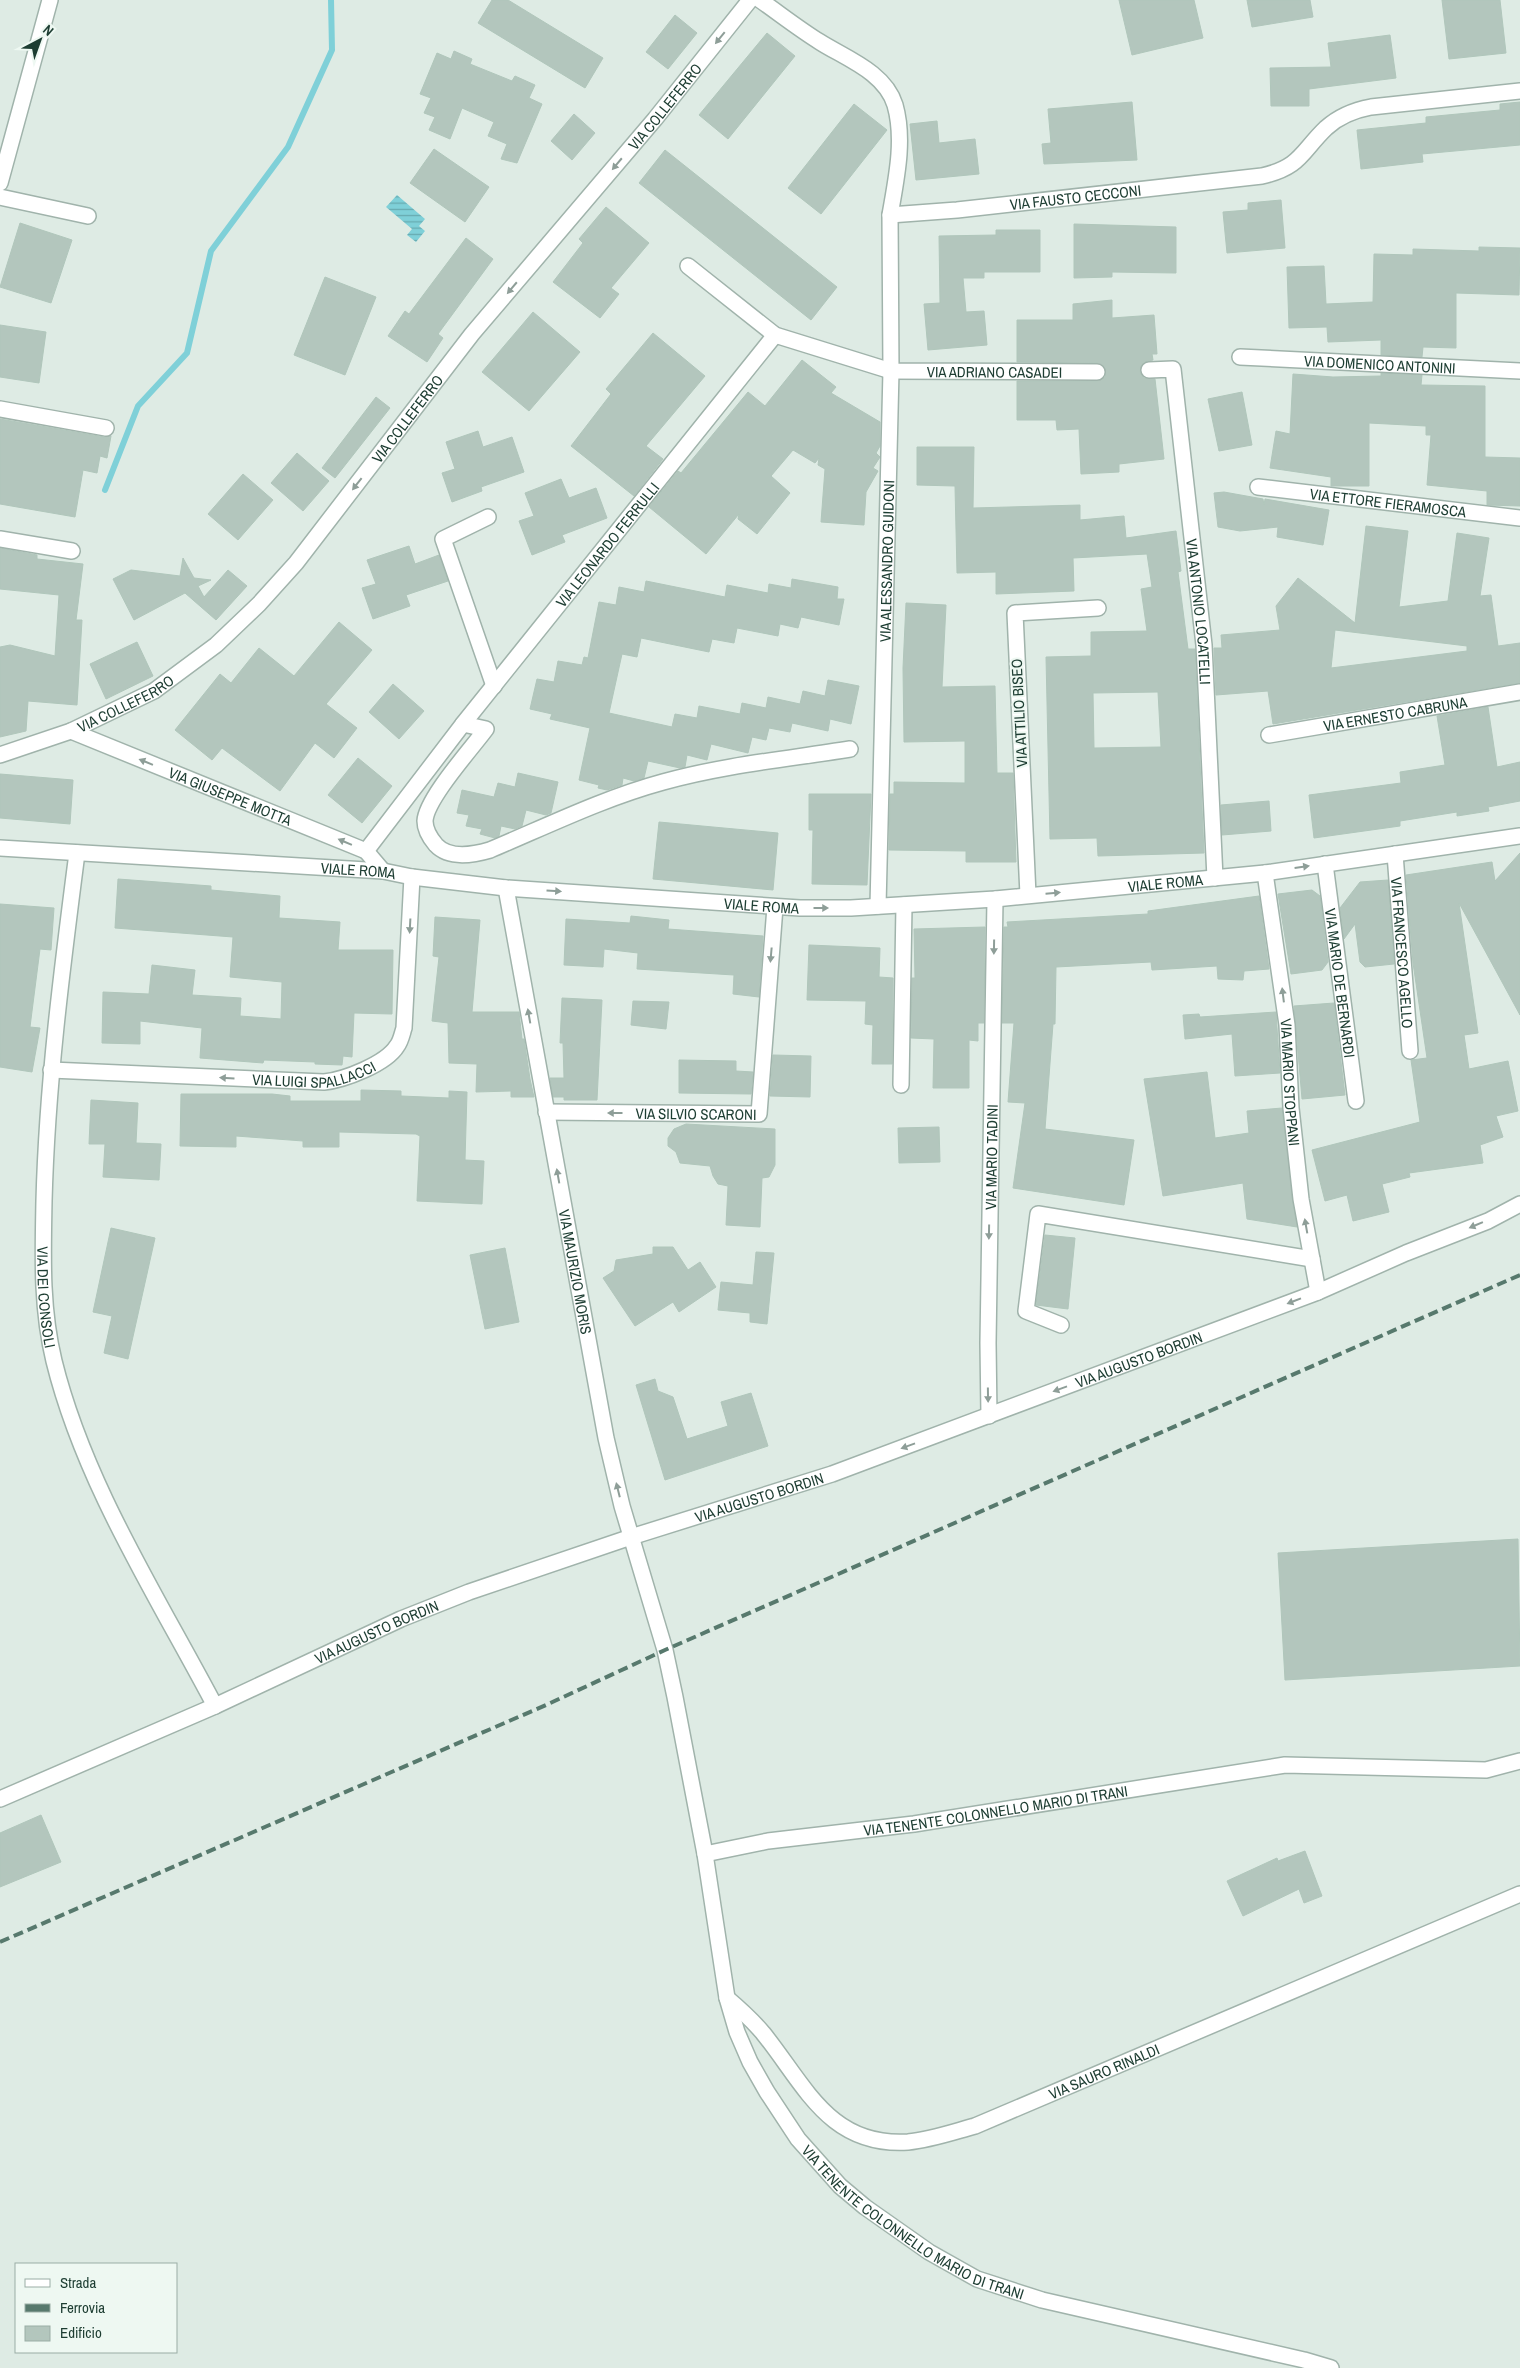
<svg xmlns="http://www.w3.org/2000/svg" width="1520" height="2368" font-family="'Archivo Narrow',sans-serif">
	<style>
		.water { fill: url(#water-rules) }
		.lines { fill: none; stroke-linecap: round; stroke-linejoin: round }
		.stream { stroke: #7fd0d8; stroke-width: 6 }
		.building { fill: #b3c6bd; stroke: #b0c6bb; fill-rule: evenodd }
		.minor-casing { stroke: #a0b3ab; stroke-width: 18 }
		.minor { stroke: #fff; stroke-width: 15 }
		.rail { stroke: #57796d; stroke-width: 4; stroke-dasharray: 10 5; stroke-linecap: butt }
		.oneway { fill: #8e9e98 }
		.labels { text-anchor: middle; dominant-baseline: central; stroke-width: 4; stroke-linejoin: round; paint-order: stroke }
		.street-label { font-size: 15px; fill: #1d3d32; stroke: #eef8f2 }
	</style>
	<defs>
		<pattern id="water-rules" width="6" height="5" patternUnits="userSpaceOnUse" patternTransform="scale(1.25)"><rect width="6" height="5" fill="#7fd0d8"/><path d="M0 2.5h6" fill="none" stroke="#67aab0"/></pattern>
	</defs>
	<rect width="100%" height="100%" fill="#deebe4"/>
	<path class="water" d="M397 195 425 219 419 226 425 231 416 242 407 235 412 229 386 207Z"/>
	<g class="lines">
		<path class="stream" d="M105 490 138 406 187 353 211 251 288 147 332 50 331 0"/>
	</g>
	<path class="building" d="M492 0H508L603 58 585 88 478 23Z
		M1119 0H1194L1203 38 1132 55Z
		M1247 0H1310L1313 17 1252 27Z
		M1442 0H1500L1506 53 1449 59Z
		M675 15 697 33 668 69 646 52Z
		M767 33 795 56 728 139 699 115Z
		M1390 35 1396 78 1309 89V106H1271L1270 68 1331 67 1328 43Z
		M454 51 472 59 470 64 512 81 515 76 535 85 529 98 542 104 517 163 501 159 507 144 488 136 494 122 462 108 450 139 429 130 435 117 424 113 431 98 420 94 437 53 451 59Z
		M1132 102 1137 160 1044 164 1042 144 1051 143 1048 109Z
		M1520 102V145L1422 154 1423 162 1361 169 1357 130 1426 123V117L1500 110V104Z
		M854 104 887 130 821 214 788 188Z
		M574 114 595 133 572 160 551 141Z
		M937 121 939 143 975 139 979 174 916 180 910 124Z
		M434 149 489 187 465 222 410 183Z
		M665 150 837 287 811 320 639 183Z
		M1281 200 1285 248 1227 253 1223 212 1248 210V203Z
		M606 207 649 243 611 288 619 294 600 318 553 282 583 243 579 239Z
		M20 223 72 240 51 303 0 287Z
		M1074 224 1176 227V273L1112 272V277L1074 278Z
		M996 230H1040V272H984V278H963L966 312 984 311 987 345 928 350 924 304 940 303 939 236 996 235Z
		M466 238 493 259 438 334 443 338 427 362 388 336 405 311 409 314Z
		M1479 247 1520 248 1519 295 1456 293V348L1423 347 1422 357 1381 355V340L1328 342 1327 327 1289 328 1287 267 1324 266 1326 304 1373 302 1374 254 1413 255V249L1479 251Z
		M325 277 376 297 345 375 294 355Z
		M1112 300V318L1154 315 1157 354H1152L1153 360 1144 362 1140 371 1144 378 1155 379 1164 459 1119 464V472L1081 474 1079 429 1057 430 1056 420H1017V381H1097L1105 377V368L1097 363 1017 362V320H1073V304Z
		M533 312 580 352 529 411 482 372Z
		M0 325 46 332 39 383 0 377Z
		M653 333 705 376 646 446 663 459 634 496 571 446 611 394 606 389Z
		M802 360 836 387 831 393 880 422V446L876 453 880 457 873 468 878 471 866 492 864 525 821 522 825 469 818 465 819 458 815 463 793 450 771 476 790 493 757 534 738 519 739 514 706 554 649 507 678 471 681 473 748 392 765 406Z
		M1381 373 1422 375 1421 385 1485 386V457L1520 458V506L1487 505V491L1427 485 1431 435H1426V426L1369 423V486H1331V477L1270 468 1276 431 1290 434 1293 374 1333 377 1381 376Z
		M1242 392 1252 445 1219 451 1208 399Z
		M376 397 390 408 335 478 322 468Z
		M0 419 104 437 111 436 107 458 100 456 97 473 83 470 75 517 0 504Z
		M478 431 483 447 512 437 524 472 481 487 482 491 452 502 442 473 455 469 446 442Z
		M917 447H974L973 508 1080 505V520L1124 516 1126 538 1176 531 1181 571 1178 572 1188 649H1195L1204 853 1098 856 1097 838 1050 839 1046 657 1091 656V632L1147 631 1141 589 1152 587 1147 554 1073 558 1074 591 996 594V572L957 573 955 486 917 485ZM1158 692 1161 747 1094 748 1093 693Z
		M297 453 329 481 303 511 271 483Z
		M243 474 273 500 238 540 208 514Z
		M561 479 569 498 596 488 607 518 562 535 565 542 532 555 519 521 534 516 525 493Z
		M1224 492 1263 499 1264 505 1265 499 1329 510 1323 545 1277 537 1278 527 1240 531 1218 527 1214 493Z
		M1366 526 1408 531 1399 607 1448 601 1457 533 1489 538 1480 596 1491 595 1498 646 1520 643V683L1273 724 1268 691 1216 695 1214 648H1222L1221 635 1280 630 1276 606 1298 578 1355 623ZM1335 630 1467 646V651L1331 668Z
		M409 546 415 564 439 555 448 581 406 595 410 606 373 619 362 588 376 584 367 560Z
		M0 548 37 555V559L83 564 76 620H82L77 705 28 701 26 731 0 737V647L10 645 55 656 59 595 0 589Z
		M183 558 194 578 211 580 198 586 204 597 228 570 247 586 216 620 185 593 134 620 113 579 131 570 180 576Z
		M792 579 838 587 837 599H844L839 625 801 617 798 628 780 624 778 636 737 628 734 643 712 639 709 652 641 638 637 657 622 654 609 713 672 727 675 714 697 718 699 706 740 714 742 703 766 708 768 697 800 704 803 691 825 696 828 680 859 686 851 724 830 719 828 731 792 723 790 732 769 728 766 740 752 737 748 753 711 744 707 760 687 755 685 767 680 768 648 761 644 778 634 781 623 778 622 785 607 790 598 788 599 785 579 780 590 728 550 719 552 714 530 709 537 679 554 682 558 661 582 665 584 657 588 658 599 602 616 605 619 587 644 592 646 581 725 597 727 585 768 593 769 584 791 588Z
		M906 603 946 605 942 687 995 686 997 773H1013L1016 862H966V851L889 850 890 794H894V782L965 783V741L904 742 903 668Z
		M339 622 372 650 326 704 357 728 334 758 315 743 280 791 222 748 212 760 175 730 220 674 231 683 259 648 294 676Z
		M137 642 153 676 106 699 90 664Z
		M393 684 424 711 399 739 369 712Z
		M1488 707 1497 767 1520 762V801L1488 807 1489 811 1457 816V812L1400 821V826L1314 838 1309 795 1401 783 1400 772 1445 765 1437 716Z
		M358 758 392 786 362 823 328 795Z
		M518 773 558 782 551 813 546 815 526 810 522 826 515 829 501 826 499 836 495 838 480 834 482 829 466 826 469 815 457 813 462 790 494 797 498 783 515 787Z
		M0 774 73 780 70 824 0 818Z
		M809 794H871L867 885 812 884 813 830H809Z
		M1269 801 1271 831 1222 835 1221 805Z
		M659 822 778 833 773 890 653 879Z
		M1520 853V1015L1459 903 1478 1033 1464 1035 1469 1069 1508 1061 1518 1111 1496 1116 1503 1137 1480 1145 1483 1163 1409 1173 1410 1177 1382 1184 1389 1212 1353 1221 1347 1195 1325 1201 1312 1150 1420 1122 1411 1060 1427 1058 1413 963 1406 875 1492 862 1495 881Z
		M118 879 211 886V890L280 896 279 918 340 922 338 950H393L392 1014 354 1013 352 1057 343 1056 342 1065 315 1064V1062L264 1060 263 1063 200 1058 202 1028 140 1021V1044L102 1043 103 992 149 994 152 965 195 970 192 995 241 998 240 1016 281 1019 282 982 230 977 233 937 115 928Z
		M1388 880 1394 964 1365 967 1360 962 1355 924 1344 939 1340 908 1360 882Z
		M1312 890 1320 896 1328 962 1322 970 1291 974 1278 894Z
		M1259 896 1269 969 1244 971 1243 980 1218 979 1217 966 1152 970 1151 962 1056 967 1055 1024H1053L1045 1129 1134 1140 1124 1205 1013 1188 1025 1103 1008 1102 1014 1023H1002L1004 927H1008L1007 922 1148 914V911Z
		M0 904 54 908 51 950 40 949 30 1027 40 1028 32 1072 0 1067Z
		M631 916 669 920 668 929 763 936 759 997 733 994 734 975 637 969 638 953 604 949 603 967 564 965 566 919 630 923Z
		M435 917 480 920 472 1012H519L522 1039H524L530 1079 534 1097H511V1091L476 1092 477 1064 449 1063 448 1023 432 1021 439 957 433 956Z
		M985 927 984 1023H978V1041L969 1040V1088H933L934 1039 911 1038 912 978H915L914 929Z
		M809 945 880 948 879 977 893 978 892 1064H872L873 1025 865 1024 866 1001 807 1000Z
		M562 998 602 1000 597 1100H564V1097H553L550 1078H564L563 1043H560Z
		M633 1001 669 1002 666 1029 631 1025Z
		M1334 1003 1345 1095 1302 1099 1294 1006Z
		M1276 1012 1280 1073 1235 1076 1232 1034 1185 1039 1183 1015 1199 1014 1200 1017Z
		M773 1055 811 1056 810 1097 770 1096Z
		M679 1060 736 1061V1071L753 1072 751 1094 679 1093Z
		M1207 1072 1215 1138 1249 1133 1247 1111 1282 1108 1297 1227 1247 1219 1243 1183 1163 1196 1144 1079Z
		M361 1090 401 1091V1096L449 1098V1091L467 1092 465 1160 484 1161 482 1204 417 1201 420 1136 416 1134 339 1132V1147H303V1141L236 1136V1147L180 1146 181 1094H272L290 1096V1101H361Z
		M91 1100 138 1103 136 1143 161 1144 159 1180 103 1177 105 1144H89Z
		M686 1124 775 1129V1165L769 1177 762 1178 760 1227 726 1225 728 1186 718 1184 713 1176 710 1166 680 1163 676 1152 668 1146V1138L674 1129Z
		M939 1127 940 1162 899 1163 898 1128Z
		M111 1228 155 1238 128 1359 104 1353 112 1316 93 1312Z
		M1045 1235 1075 1238 1068 1309 1036 1305Z
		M653 1247H673L688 1270 700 1262 716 1287 679 1312 673 1302 635 1326 603 1278 614 1271 616 1260 653 1254Z
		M505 1248 519 1322 485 1329 470 1255Z
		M756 1252 774 1253 767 1324 750 1322V1313L718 1310 721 1282 753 1285Z
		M655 1379 658 1391 673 1397 687 1439 728 1426 721 1402 751 1393 768 1446 665 1480 636 1385Z
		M1518 1539 1520 1666 1285 1680 1278 1553Z
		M41 1815 61 1862 0 1887V1833Z
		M1305 1851 1322 1896 1304 1903 1299 1889 1243 1916 1227 1881 1277 1858 1278 1861Z"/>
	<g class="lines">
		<g class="minor-casing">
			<g id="minor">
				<path id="s1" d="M760 0C780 14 799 29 820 42 845 58 885 72 895 105 905 140 896 180 890 215L957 210 1262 176C1301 167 1301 152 1326 128 1338 117 1355 110 1371 107L1520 91"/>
				<path d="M0 183 50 0"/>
				<path d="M0 197 88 216"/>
				<path id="s2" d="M688 266 775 335 891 371 1097 372"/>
				<path id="s3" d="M1240 357 1520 371"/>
				<path id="s4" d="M1149 370 1173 369 1204 645 1215 878"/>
				<path d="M0 409 106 428"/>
				<path id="s5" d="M1258 487 1520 518"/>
				<path d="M488 517 443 539 494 686"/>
				<path d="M0 539 72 551"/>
				<path d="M463 724 486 729C472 748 426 799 425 821 425 830 430 838 436 845 449 859 473 855 490 850 547 826 604 798 663 782 724 765 788 759 850 749"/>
				<path id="s6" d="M71 731 366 851 383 871"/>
				<path id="s7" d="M1269 735 1520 692"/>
				<path id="s8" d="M0 755 71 731 154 691 216 645 259 604 296 563 472 334 655 119 750 0"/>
				<path id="s9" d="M0 848 383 871 412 877 506 888 800 908H851L995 899 1265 873 1520 836"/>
				<path id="s10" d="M366 851 463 724 775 335"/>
				<path id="s11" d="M77 853C62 969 47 1084 44 1201 43 1255 41 1308 54 1361 84 1483 157 1596 215 1706"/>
				<path id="s12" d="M1395 854 1410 1051"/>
				<path id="s13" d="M1325 864 1356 1101"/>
				<path id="s14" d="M1265 873 1287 1025 1291 1108 1301 1199 1318 1292"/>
				<path id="s15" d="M506 888 606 1438 622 1506 665 1650 675 1697 705 1854 727 1998 737 2032 750 2062 767 2092 798 2139 840 2186 865 2207 929 2252 977 2279 1042 2300 1304 2360 1331 2368"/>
				<path d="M1028 895 1015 613 1098 608"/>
				<path id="s16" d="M878 906 891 371 890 215"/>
				<path id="s17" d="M51 1070 324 1082C344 1080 386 1064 397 1046 401 1041 402 1034 404 1028L412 877"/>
				<path d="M901 1085 904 905"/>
				<path id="s18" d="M546 1112 759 1114 775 907"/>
				<path d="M1061 1325 1026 1311 1038 1214 1312 1259"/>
				<path id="s19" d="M989 1416 988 1343 995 899"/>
				<path id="s20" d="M0 1799 215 1706 401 1619 469 1592 631 1537 832 1474 1318 1292 1406 1253 1488 1221 1520 1204"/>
				<path id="s21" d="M705 1854 768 1841 914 1824 1285 1765 1486 1770 1520 1761"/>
				<path id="s22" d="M727 1998C740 2009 752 2020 763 2033 805 2085 829 2147 908 2142 930 2140 953 2132 975 2126L1520 1894"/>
			</g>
		</g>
		<use href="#minor" class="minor"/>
		<path class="rail" d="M0 1942 546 1705 665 1650 1520 1275"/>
	</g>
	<defs><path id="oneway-solid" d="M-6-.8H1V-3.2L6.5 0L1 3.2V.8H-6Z" transform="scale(1.25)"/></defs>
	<g class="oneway">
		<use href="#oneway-solid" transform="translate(720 38) rotate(129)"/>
		<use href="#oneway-solid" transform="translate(617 164) rotate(130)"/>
		<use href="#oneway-solid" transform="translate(512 288) rotate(130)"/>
		<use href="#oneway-solid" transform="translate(357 484) rotate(128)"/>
		<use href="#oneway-solid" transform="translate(146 762) rotate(-158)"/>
		<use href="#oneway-solid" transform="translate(345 842) rotate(-157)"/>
		<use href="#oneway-solid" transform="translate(1302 867) rotate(-8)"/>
		<use href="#oneway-solid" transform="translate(554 891) rotate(4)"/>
		<use href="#oneway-solid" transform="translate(1053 893) rotate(-5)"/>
		<use href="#oneway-solid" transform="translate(821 908)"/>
		<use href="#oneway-solid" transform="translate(410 926) rotate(93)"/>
		<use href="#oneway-solid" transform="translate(994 947) rotate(91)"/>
		<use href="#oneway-solid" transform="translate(771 955) rotate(95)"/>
		<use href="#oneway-solid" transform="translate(1283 995) rotate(-97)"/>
		<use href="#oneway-solid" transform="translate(529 1016) rotate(-100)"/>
		<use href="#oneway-solid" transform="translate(227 1078) rotate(-177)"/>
		<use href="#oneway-solid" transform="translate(615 1113) rotate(-180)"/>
		<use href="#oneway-solid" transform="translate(558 1176) rotate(-100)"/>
		<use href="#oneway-solid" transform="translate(1476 1225) rotate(157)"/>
		<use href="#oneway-solid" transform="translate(1306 1226) rotate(-100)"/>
		<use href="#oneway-solid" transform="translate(989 1232) rotate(91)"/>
		<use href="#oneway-solid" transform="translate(1294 1301) rotate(159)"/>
		<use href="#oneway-solid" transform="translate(1060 1389) rotate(160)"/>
		<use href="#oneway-solid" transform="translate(988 1395) rotate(89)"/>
		<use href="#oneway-solid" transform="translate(908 1446) rotate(160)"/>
		<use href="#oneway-solid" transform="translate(618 1490) rotate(-104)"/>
	</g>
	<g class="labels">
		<g class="street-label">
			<text stroke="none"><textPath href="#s8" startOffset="946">VIA COLLEFERRO</textPath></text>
			<text stroke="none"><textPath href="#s1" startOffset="471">VIA FAUSTO CECCONI</textPath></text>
			<text stroke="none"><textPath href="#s3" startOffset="140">VIA DOMENICO ANTONINI</textPath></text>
			<text stroke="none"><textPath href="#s2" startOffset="336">VIA ADRIANO CASADEI</textPath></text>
			<text stroke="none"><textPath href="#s8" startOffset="541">VIA COLLEFERRO</textPath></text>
			<text stroke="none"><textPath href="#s5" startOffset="131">VIA ETTORE FIERAMOSCA</textPath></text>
			<text stroke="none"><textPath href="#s10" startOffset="390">VIA LEONARDO FERRULLI</textPath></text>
			<text stroke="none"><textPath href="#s16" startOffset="345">VIA ALESSANDRO GUIDONI</textPath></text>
			<text stroke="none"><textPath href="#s4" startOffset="268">VIA ANTONIO LOCATELLI</textPath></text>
			<text stroke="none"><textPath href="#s8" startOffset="136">VIA COLLEFERRO</textPath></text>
			<text transform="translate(1019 713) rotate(-93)">VIA ATTILIO BISEO</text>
			<text stroke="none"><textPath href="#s7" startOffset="128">VIA ERNESTO CABRUNA</textPath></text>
			<text stroke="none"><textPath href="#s6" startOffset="172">VIA GIUSEPPE MOTTA</textPath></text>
			<text stroke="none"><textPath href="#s9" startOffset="359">VIALE ROMA</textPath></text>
			<text stroke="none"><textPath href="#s9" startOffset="1169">VIALE ROMA</textPath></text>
			<text stroke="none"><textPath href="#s9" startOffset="764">VIALE ROMA</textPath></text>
			<text stroke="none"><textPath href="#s12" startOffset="99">VIA FRANCESCO AGELLO</textPath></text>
			<text stroke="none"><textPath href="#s13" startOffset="120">VIA MARIO DE BERNARDI</textPath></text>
			<text stroke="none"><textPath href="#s17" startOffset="264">VIA LUIGI SPALLACCI</textPath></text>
			<text stroke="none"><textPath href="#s14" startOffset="211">VIA MARIO STOPPANI</textPath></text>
			<text stroke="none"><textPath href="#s18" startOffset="150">VIA SILVIO SCARONI</textPath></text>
			<text stroke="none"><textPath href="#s19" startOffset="259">VIA MARIO TADINI</textPath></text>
			<text stroke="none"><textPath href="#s15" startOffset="390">VIA MAURIZIO MORIS</textPath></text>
			<text stroke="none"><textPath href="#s11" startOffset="446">VIA DEI CONSOLI</textPath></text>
			<text stroke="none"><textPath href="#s20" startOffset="1222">VIA AUGUSTO BORDIN</textPath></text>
			<text stroke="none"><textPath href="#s20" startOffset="818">VIA AUGUSTO BORDIN</textPath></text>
			<text stroke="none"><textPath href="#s20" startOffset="412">VIA AUGUSTO BORDIN</textPath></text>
			<text stroke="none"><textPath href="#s21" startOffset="294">VIA TENENTE COLONNELLO MARIO DI TRANI</textPath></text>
			<text stroke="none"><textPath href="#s22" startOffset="451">VIA SAURO RINALDI</textPath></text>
			<text stroke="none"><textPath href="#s15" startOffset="1436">VIA TENENTE COLONNELLO MARIO DI TRANI</textPath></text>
		</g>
	</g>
	<rect x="15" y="2263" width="162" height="90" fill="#eef8f2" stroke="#9aada5"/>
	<rect x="25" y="2279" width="25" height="8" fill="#ffffff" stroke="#9aada5"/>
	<text x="60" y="2288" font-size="15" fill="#1d3d32">Strada</text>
	<rect x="25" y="2304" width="25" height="8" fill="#57796d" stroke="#9aada5"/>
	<text x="60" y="2313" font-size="15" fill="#1d3d32">Ferrovia</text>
	<rect x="25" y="2326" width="25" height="15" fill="#b3c6bd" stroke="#9aada5"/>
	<text x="60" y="2338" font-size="15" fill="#1d3d32">Edificio</text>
	<g transform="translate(40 40) rotate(41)" stroke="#eef8f2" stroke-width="4" paint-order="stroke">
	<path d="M0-4L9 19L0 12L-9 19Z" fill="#1d3d32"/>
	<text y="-8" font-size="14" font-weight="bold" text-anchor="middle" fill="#1d3d32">N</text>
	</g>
</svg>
